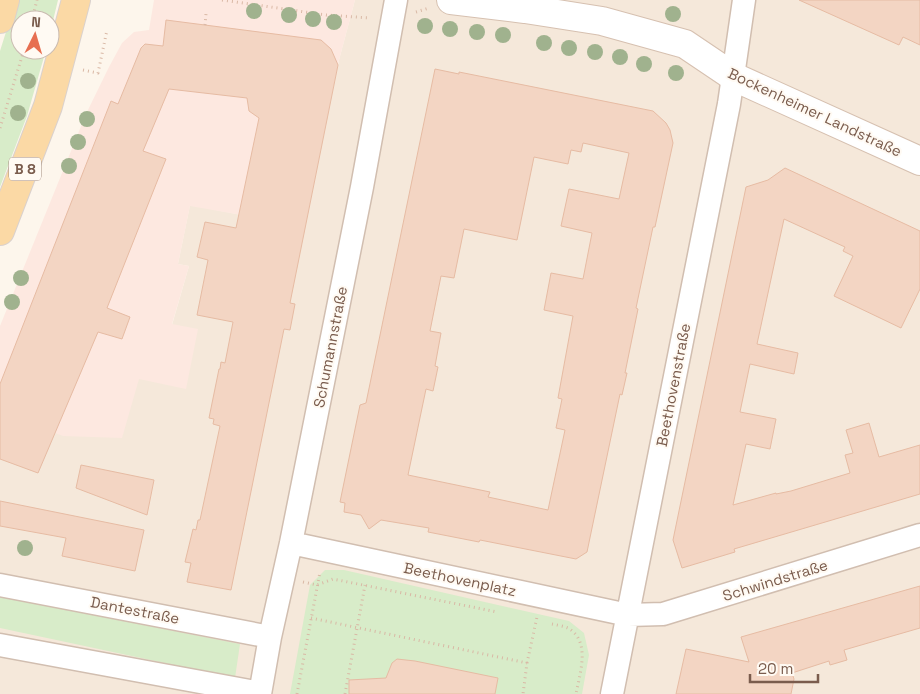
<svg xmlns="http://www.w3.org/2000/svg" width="920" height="694" font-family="'Space Grotesk',sans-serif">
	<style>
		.residential { fill: #f5e8da }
		.commercial { fill: #fde8e0 }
		.green { fill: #d8ecc9 }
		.building { fill: #f3d5c3; stroke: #e6bba3; fill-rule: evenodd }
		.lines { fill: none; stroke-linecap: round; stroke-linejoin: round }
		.minor-casing { stroke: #d1beb0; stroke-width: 25 }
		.secondary-casing { stroke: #d6c0b0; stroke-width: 30 }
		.primary-casing { stroke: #dad1cd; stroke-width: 30 }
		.path { stroke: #d9b8a5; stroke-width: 3; stroke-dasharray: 1 4; stroke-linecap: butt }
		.minor { stroke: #fff; stroke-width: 22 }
		.secondary { stroke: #fff; stroke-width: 28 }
		.primary { stroke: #fbd9a5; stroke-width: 28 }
		.tree { fill: #a0b28e }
		.labels { text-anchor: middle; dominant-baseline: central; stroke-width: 4; stroke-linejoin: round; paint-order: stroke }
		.shield { fill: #fffaf3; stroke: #a28b7f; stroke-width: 1 }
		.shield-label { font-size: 14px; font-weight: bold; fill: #7a5c4d }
		.street-label { font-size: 15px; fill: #7a5c4d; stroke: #fffaf3 }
	</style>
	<rect width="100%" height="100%" fill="#fdf6ec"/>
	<path class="residential" d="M355 0H920V694H0V412L138 379 172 325 189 266 178 264 190 205 252 217 305 225 339 60Z"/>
	<path class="commercial" d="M154 0H355L339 60 305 225 253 217 190 206 178 264 189 266 172 324 198 329 186 389 139 379 122 438 63 436 0 412V326L86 114 109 67 122 43 134 32 149 30Z"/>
	<path class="green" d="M16 0H58L50 33V20H20V50H46L27 116 0 187V51Z
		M325 570H344L569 621 584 633 589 655 582 694H290L310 585Z
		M0 592 30 598 32 603 240 644 235 678 0 628Z"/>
	<path class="building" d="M799 0H920V45L903 37 899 45Z
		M166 20 321 40 331 49 338 65 290 303 295 304 290 330 284 329 231 590 187 582 191 563 185 562 193 529 196 530 198 520H200L220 426 213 424 214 419 209 418 219 369H220L221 362 225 363 233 322 197 315 208 260 197 257 205 222 236 228 259 118 249 111 247 98 169 89 143 151 166 159 107 308 130 317 122 339 98 332 38 473 0 459V384L111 101 118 104 141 48 145 44 163 46Z
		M435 69 459 74V72L653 111 666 123 670 130 673 143 655 227H653L636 308 638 309 625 373H627L622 395 620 394 587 552 576 559 480 540 479 542 428 532 429 528 381 520 369 529 361 515 344 512 345 503 340 502 360 405 366 403ZM583 143 629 153 619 199 569 189 561 226 592 233 583 279 551 273 544 310 573 316 558 398 562 399 556 428 565 430 548 510 488 497 490 492 408 475 426 389 433 391 438 367 435 366 441 333 430 331 441 276 454 278 464 229 517 240 534 157 568 164 571 150 581 152Z
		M785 168 920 231V289L901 328 834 296 853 256 843 251 845 247 784 219 757 344 798 353 794 374 750 364 740 412 776 419 770 449 746 444 733 505 776 493V494L791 491 850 473 845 455 853 453 846 430 869 423 879 457 920 445V494L734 549 735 552 682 568 673 540 746 187 768 180Z
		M81 465 154 480 147 515 76 488Z
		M0 501 144 530 135 571 62 556 66 538 0 526Z
		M920 586V628L844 650 847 660 830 665 829 661 792 673 794 679 791 694H676L686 649 749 662 741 637Z
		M397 659 415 661 498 678 495 694H349V680L386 678 392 663Z"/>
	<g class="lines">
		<g class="minor-casing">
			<path id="minor" d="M291 543 628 615 663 614 920 535
				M0 585 270 637
				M0 645 260 693
				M260 694 270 637 291 543 362 187 396 0
				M612 694 729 104 744 0"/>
		</g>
		<g class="secondary-casing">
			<path id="secondary" d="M451 0 525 9 602 21 685 44 734 77 920 161"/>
		</g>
		<g class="primary-casing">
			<path id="primary" d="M0 19 5 0
				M0 231 48 106 76 0"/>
		</g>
		<path class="path" d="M222 0 326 15 370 18
			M416 12 429 8
			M32 20 37 0
			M205 25 206 14
			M83 70 98 73 107 30
			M0 128 24 50
			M303 582 317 585 333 579 497 612
			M311 618 527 663 523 694
			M552 624C557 625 563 626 568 628 591 641 580 673 576 694
			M527 663 537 617
			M297 694 320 572
			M345 694 365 585"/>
		<use href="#minor" class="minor"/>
		<use href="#secondary" class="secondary"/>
		<use href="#primary" class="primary"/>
	</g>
	<g class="tree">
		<circle cx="254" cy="11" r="8"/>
		<circle cx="673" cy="14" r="8"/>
		<circle cx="289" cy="15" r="8"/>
		<circle cx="313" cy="19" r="8"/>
		<circle cx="334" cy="22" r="8"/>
		<circle cx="425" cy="26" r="8"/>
		<circle cx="450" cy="29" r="8"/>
		<circle cx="477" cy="32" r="8"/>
		<circle cx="503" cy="35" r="8"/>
		<circle cx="544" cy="43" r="8"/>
		<circle cx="569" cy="48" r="8"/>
		<circle cx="595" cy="52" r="8"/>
		<circle cx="620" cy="57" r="8"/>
		<circle cx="644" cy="64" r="8"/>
		<circle cx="676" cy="73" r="8"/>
		<circle cx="28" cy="81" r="8"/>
		<circle cx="18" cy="113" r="8"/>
		<circle cx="87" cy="119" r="8"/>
		<circle cx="78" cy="142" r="8"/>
		<circle cx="69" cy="166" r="8"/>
		<circle cx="21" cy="278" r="8"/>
		<circle cx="12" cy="302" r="8"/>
		<circle cx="25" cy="548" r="8"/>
	</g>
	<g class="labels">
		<rect class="shield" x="9" y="157.5" width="32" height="23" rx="4"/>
		<g class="shield-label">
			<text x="25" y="169">B 8</text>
		</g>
		<g class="street-label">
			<text transform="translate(815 112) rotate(25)">Bockenheimer Landstraße</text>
			<text transform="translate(330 347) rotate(-79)">Schumannstraße</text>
			<text transform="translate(673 385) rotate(-79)">Beethovenstraße</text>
			<text transform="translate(460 579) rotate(12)">Beethovenplatz</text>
			<text transform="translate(775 580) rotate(-17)">Schwindstraße</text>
			<text transform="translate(135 610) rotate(11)">Dantestraße</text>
		</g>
	</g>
	<g transform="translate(35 35) rotate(5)"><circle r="24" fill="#fffaf3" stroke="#cabbb1"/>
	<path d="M0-4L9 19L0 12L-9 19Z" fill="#e76f51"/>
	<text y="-8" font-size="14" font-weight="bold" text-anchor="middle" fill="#7a5c4d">N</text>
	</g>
	<path d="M750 674v8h68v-8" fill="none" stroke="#7a5c4d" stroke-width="2.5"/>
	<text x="758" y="674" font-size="15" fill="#7a5c4d" stroke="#fffaf3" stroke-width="4" paint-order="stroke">20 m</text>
</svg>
